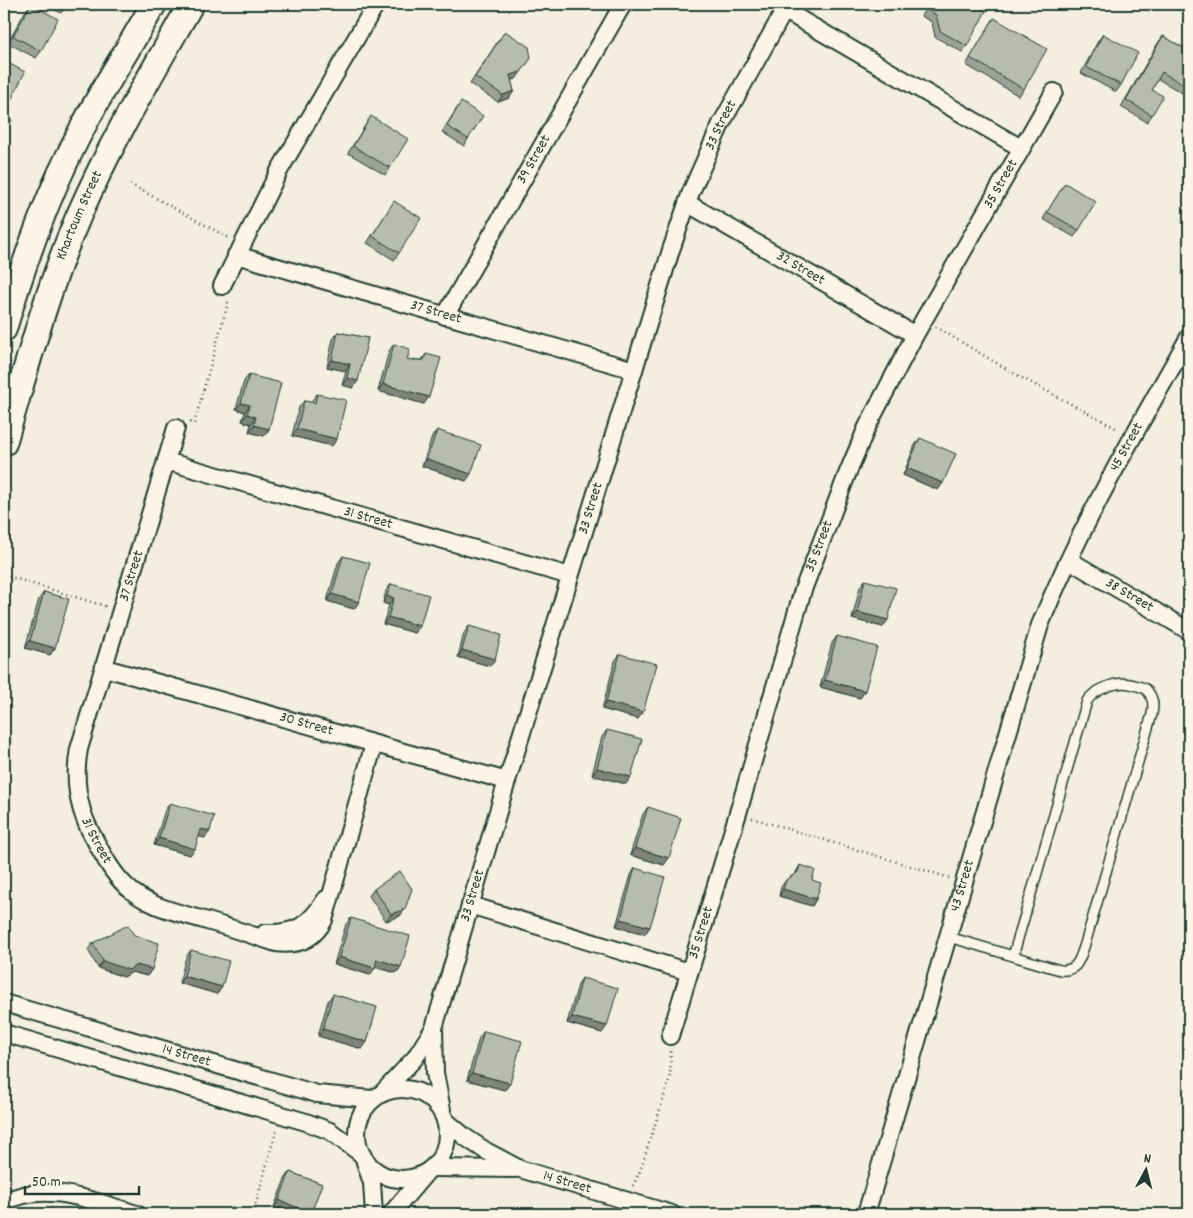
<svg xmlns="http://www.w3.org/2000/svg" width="1193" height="1218" font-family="Dekko,sans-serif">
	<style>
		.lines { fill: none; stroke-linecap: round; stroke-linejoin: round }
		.lane-casing { stroke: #1f3d34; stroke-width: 12 }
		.street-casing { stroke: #1f3d34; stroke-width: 20 }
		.secondary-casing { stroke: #1f3d34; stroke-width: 28 }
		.path { stroke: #1f3d34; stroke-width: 2.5; stroke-dasharray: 1 4; stroke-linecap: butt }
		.lane { stroke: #fcf5e5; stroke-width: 9 }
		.street { stroke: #fcf5e5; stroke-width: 16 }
		.secondary { stroke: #fcf5e5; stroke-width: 24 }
		.wall { fill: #9ea296; stroke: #1f3d34 }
		.shaded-wall { fill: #81847a; stroke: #1f3d34 }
		.building { fill: #b8bcae; stroke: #1f3d34 }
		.labels { text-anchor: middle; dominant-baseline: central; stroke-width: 4.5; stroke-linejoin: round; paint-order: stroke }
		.street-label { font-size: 15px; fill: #1f3d34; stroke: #fcf5e5 }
	</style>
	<rect width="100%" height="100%" fill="#f3eede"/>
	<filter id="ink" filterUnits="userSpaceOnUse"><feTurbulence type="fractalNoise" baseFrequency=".02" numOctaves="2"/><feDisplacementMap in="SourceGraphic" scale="10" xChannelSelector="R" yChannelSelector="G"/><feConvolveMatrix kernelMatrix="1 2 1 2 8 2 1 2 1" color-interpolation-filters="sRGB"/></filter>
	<g filter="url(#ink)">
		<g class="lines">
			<g class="lane-casing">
				<path id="lane" d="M949 937 1060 970C1078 972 1080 958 1085 944L1152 714C1154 704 1153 697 1146 689 1141 687 1136 685 1130 684 1116 681 1094 690 1087 701L1013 956"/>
			</g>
			<g class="street-casing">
				<g id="street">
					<path d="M784 10 1021 148"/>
					<path id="s1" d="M687 203 915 335"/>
					<path id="s2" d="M236 255 634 370"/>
					<path d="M222 286 279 171 376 4"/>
					<path id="s3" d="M445 316 623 4"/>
					<path id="s4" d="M176 428 79 749C73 782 78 811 95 840 104 857 113 874 127 887 148 907 177 912 204 920 228 927 252 935 276 943 298 946 314 939 324 920L374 744"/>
					<path id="s5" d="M166 461 570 576"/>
					<path id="s6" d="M1069 560 1189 631"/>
					<path id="s7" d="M105 668 507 781"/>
					<path d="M470 905 689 972"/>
					<path d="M265 933C297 934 309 925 326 899"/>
					<path id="s8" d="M4 1003 317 1094 372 1099"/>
					<path d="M434 1028 435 1073 442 1110"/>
					<path d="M4 1033 306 1122 330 1131 360 1153"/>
					<path id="s9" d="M670 1036 738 813 803 590 848 472 867 427 915 335 1054 92"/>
					<circle cx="402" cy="1134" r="45"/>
					<path id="s10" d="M383 1092 415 1058 434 1028 507 781 671 250 691 192 721 124 788 4"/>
					<path id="s11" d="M445 1120 465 1137 486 1151 520 1169 672 1214"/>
					<path d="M365 1162 372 1183 374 1214"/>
					<path d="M432 1168 515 1169"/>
					<path d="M4 1202C47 1180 95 1202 137 1214"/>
					<path d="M391 1214 425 1174"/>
					<path id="s12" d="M866 1214 1040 625C1081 524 1136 431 1189 337"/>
				</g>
			</g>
			<g class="secondary-casing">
				<g id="secondary">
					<path d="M4 329C21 272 40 215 66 161 91 107 124 56 154 4"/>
					<path id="s13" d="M4 443C27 366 47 289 79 215 111 142 152 73 191 4"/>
				</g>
			</g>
			<path class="path" d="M130 184 229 238
				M936 327 1015 374 1118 429
				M190 422 194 424 229 299
				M4 575 108 607
				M752 818 950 878
				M633 1186 640 1171 670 1078 671 1050
				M253 1214 277 1128"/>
			<use href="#lane" class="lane"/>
			<use href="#street" class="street"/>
			<use href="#secondary" class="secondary"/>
		</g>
		<path class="wall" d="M31 4 41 51 36 58 8 43 26 10Z
			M44 4H67L61 13Z
			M928 4H973L967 46 962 52 935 37 932 22 921 16Z
			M994 18 1024 89 1019 96 966 65Z
			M1103 34 1121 85 1116 92 1081 73 1098 41Z
			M1163 36 1189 51V97L1158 79 1152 90V115L1147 122 1121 107 1158 43Z
			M500 38 516 79 511 80 514 91 509 98 498 102 470 84Z
			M4 61 11 100 6 106 4 105Z
			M461 102 468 139 464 146 442 132Z
			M4 116 7 129 4 134Z
			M371 116 390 168 385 175 348 153Z
			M1065 183 1079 230 1074 237 1043 219Z
			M390 208 399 253 394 260 367 243Z
			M338 332 368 338 353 388 342 385 346 371 327 367 333 339Z
			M394 344 407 360H422L426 354 424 404 378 391 389 351Z
			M249 375 269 429 264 436 249 432 251 424 242 421 245 412 236 409 244 381Z
			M317 394 332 446 292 436 299 407 304 401 312 403V400Z
			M437 430 466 481 422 466 432 437Z
			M920 438 938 490 903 475 915 445Z
			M343 556 354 609 327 601 338 563Z
			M865 580 883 627 852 619 860 587Z
			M391 584 420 626 415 633 383 624 389 605 383 603 386 591Z
			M44 592 55 648 50 655 25 648 39 599Z
			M469 626 495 659 490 666 458 657 464 633Z
			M837 636 865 691 860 698 820 687 832 643Z
			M620 654 638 719 602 709 615 661Z
			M607 730 626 784 592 775 602 737Z
			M170 803 210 831 205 838 198 836 190 855 154 845 165 810Z
			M648 807 664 865 630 855 643 814Z
			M800 865 812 880 816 899 812 906 779 896 781 887 786 880 795 874Z
			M635 868 645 934 616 926 631 875Z
			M374 889 400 916 386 921 369 896Z
			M351 918 401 967 396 973 375 967 370 975 334 964 346 924Z
			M93 943 152 969 147 976 132 972 124 977 98 968 88 950Z
			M191 950 222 987 217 994 179 983 186 957Z
			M582 978 602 1033 567 1023 578 985Z
			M333 994 362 1049 318 1036 328 1001Z
			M484 1031 510 1083 505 1090 467 1080 479 1038Z
			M290 1172 322 1184 274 1207 285 1179Z"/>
		<path class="shaded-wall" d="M531 58 516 79 505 82 510 75Z
			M514 91 509 98 498 102 503 95Z
			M332 360 350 364 346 371 327 367Z
			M347 378 358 381 353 388 342 385Z
			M383 384 429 397 424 404 378 391Z
			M241 403 250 405 245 412 236 409Z
			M247 414 256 417 251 424 242 421Z
			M254 425 269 429 264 436 249 432Z
			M297 429 337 439 332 446 292 436Z
			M427 459 471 474 466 481 422 466Z
			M907 468 943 483 938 490 903 475Z
			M332 594 359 602 354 609 327 601Z
			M387 596 394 598 389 605 383 603Z
			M857 612 888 620 883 627 852 619Z
			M388 617 420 626 415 633 383 624Z
			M30 641 55 648 50 655 25 648Z
			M462 650 495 659 490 666 458 657Z
			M825 680 865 691 860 698 820 687Z
			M606 702 643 712 638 719 602 709Z
			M597 768 631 777 626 784 592 775Z
			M201 829 210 831 205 838 196 836Z
			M159 838 195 849 190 855 154 845Z
			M635 848 669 858 664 865 630 855Z
			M783 889 816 899 812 906 779 896Z
			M405 909 400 916 386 921 391 914Z
			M621 919 650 927 645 934 616 926Z
			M339 957 375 968 370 975 334 964Z
			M377 959 401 967 396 973 373 966Z
			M103 961 136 965 152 969 147 976 132 972 124 977 98 968Z
			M184 976 222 987 217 994 179 983Z
			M572 1017 607 1026 602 1033 567 1023Z
			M323 1029 367 1042 362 1049 318 1036Z
			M472 1073 510 1083 505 1090 467 1080Z
			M279 1200 311 1213 310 1214H293L274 1207Z"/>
		<path class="building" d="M31 4 58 19 41 51 13 36Z
			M929 4H973L986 11 967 46 940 31 936 15 926 9Z
			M994 18 1047 49 1024 89 970 58Z
			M505 31 529 47 531 58 521 72 510 75 514 91 503 95 475 77Z
			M1103 34 1138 53 1121 85 1086 67Z
			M1163 36 1189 51V88L1162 72 1152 90 1163 96 1152 115 1126 100Z
			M4 61 25 72 11 100 4 96Z
			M461 102 483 116 468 139 447 126Z
			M4 116 12 120 7 129 4 128Z
			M371 116 408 139 390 168 353 146Z
			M1065 183 1096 202 1079 230 1047 212Z
			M394 201 421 218 399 253 372 236Z
			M338 332 368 338 358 381 347 378 350 364 332 360Z
			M394 344 410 349 407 360H424L426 354 441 358 429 397 383 384Z
			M249 375 281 383 269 429 254 425 256 417 247 414 250 405 241 403Z
			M317 394 346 400 337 439 297 429 304 401 315 403Z
			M437 430 481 445 471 474 427 459Z
			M920 438 956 454 943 483 907 468Z
			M343 556 370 563 359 602 332 594Z
			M865 580 896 588 888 620 857 612Z
			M391 584 429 595 420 626 388 617 394 598 387 596Z
			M44 592 69 599 55 648 30 641Z
			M469 626 501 635 495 659 462 650Z
			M837 636 877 647 865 691 825 680Z
			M620 654 657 664 643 712 606 702Z
			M607 730 642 739 631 777 597 768Z
			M170 803 214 816 210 831 201 829 195 849 159 838Z
			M648 807 681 818 669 858 635 848Z
			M800 865 815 870 812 880 821 883 816 899 783 889 786 880 798 872Z
			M635 868 665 877 650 927 621 919Z
			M400 871 412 889 405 909 391 914 374 889Z
			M351 918 410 936 401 967 377 959 375 968 339 957Z
			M128 925 134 935 159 943 152 969 136 965 129 970 103 961 93 943Z
			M191 950 229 961 222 987 184 976Z
			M582 978 618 988 607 1026 572 1017Z
			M333 994 377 1007 367 1042 323 1029Z
			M484 1031 522 1041 510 1083 472 1073Z
			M290 1172 322 1184 311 1213 279 1200Z"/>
	</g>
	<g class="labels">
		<g class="street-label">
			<text stroke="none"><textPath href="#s10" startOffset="1030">33 Street</textPath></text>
			<text stroke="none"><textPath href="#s3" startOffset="180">39 Street</textPath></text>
			<text stroke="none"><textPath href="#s9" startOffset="918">35 Street</textPath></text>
			<text stroke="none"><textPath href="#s13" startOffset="240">Khartoum Street</textPath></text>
			<text stroke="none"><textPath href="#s1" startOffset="131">32 Street</textPath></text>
			<text stroke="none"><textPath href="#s2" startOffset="208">37 Street</textPath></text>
			<text stroke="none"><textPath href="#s12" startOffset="812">45 Street</textPath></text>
			<text stroke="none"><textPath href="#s10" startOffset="625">33 Street</textPath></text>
			<text stroke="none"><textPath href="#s5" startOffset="210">31 Street</textPath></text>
			<text stroke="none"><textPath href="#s9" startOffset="512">35 Street</textPath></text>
			<text transform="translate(132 576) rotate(-73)">37 Street</text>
			<text stroke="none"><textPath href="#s6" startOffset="70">38 Street</textPath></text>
			<text stroke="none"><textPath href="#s7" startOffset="209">30 Street</textPath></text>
			<text stroke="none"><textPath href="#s4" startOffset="431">31 Street</textPath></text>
			<text stroke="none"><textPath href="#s12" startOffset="342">43 Street</textPath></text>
			<text stroke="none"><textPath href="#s10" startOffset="220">33 Street</textPath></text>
			<text stroke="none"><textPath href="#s9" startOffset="108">35 Street</textPath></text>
			<text stroke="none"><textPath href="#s8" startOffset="190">14 Street</textPath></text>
			<text stroke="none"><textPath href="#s11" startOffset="139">14 Street</textPath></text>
		</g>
	</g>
	<rect width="1193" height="1218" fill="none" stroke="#fcf5e5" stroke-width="20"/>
	<rect x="10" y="10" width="1173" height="1198" fill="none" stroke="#1f3d34" stroke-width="2" filter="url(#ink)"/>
	<g transform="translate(1146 1170) rotate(7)" stroke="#fcf5e5" stroke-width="4" paint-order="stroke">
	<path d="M0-4L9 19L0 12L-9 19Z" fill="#1f3d34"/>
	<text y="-8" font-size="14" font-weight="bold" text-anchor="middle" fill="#1f3d34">N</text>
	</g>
	<path d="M25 1186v8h114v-8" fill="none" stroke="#1f3d34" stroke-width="2.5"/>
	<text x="32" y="1186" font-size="15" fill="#1f3d34" stroke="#fcf5e5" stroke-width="4" paint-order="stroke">50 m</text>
</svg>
